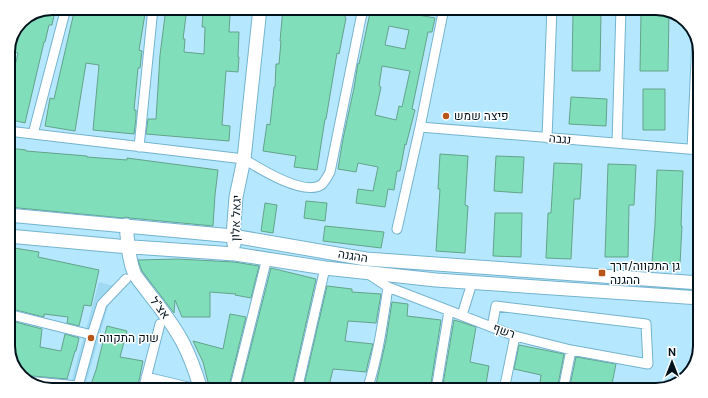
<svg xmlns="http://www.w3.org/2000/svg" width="708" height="398" font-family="'DM Sans',Heebo,sans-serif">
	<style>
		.built { fill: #a0d9f2 }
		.building { fill: #80debb; stroke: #63a38a; fill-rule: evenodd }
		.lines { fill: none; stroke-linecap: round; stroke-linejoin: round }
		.street-casing { stroke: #74b3cf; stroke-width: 11 }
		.secondary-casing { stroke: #74b3cf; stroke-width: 15 }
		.street { stroke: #fff; stroke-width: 9 }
		.secondary { stroke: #fff; stroke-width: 13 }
		.poi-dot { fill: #b75618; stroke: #fff; stroke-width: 1.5 }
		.labels { text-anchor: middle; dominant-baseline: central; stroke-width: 3; stroke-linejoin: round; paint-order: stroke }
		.poi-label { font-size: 12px; fill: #00121c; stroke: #fff; text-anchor: start }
		.street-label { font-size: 12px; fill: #00121c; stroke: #fff }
		.rim { fill: none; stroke: #00121c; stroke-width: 2 }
	</style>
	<rect width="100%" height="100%" fill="#b5e8ff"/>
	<path class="built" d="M99 282 114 286 84 390H69Z"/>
	<path class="building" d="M75 8H93L118 14 119 8H146L139 50 142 51 140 68H138L134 110H136V118L134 134 93 130 99 65 86 63 75 131 45 126 50 98 54 99Z
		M166 8H187L183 39H185L184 52 204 54 205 27H202L203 13 230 15 229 32H239L238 57H239L238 72 226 71 222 125 230 126 229 141 146 134 148 119H156L160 55Z
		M283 8H347L345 18H346L339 54 337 53 326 119H325L317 170 294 167 296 156 263 151 267 124 270 125 274 87H275L276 64H279L281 41H280Z
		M371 8H391L402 10 401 12 435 18 432 32H428L412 109 415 110 406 145 405 144 400 171H397L394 190 388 189 385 207 356 203 358 189 373 191 378 167 358 163 356 172 338 169 343 139 354 88 358 63 359 64 364 41ZM389 26 409 30 405 49 385 45ZM382 66 410 71 402 107 399 106 396 120 375 115 381 87 379 86Z
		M48 9 55 11 52 25H49L45 42H44L25 123 8 119V87H10L18 53 14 52 17 39 18 40 22 23 24 24 25 19Z
		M573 12H601L600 71H572Z
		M641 12H669L668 71H640Z
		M643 89H665V130H643Z
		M571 97 607 99 606 126 569 124Z
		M8 148 26 150V151L87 156V157L127 160V158L218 170 215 195 213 226 130 218 126 217 123 218 8 207Z
		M440 154 468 156 465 205 468 206 465 253 436 251 440 189H438Z
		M496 156 524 157 522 193 494 191Z
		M554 163 582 164 580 199H574L571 259 546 258 548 213H551Z
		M608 164 636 165 634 205H629L628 257H605Z
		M657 170 683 171 681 226H682L680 264 652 263 655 224Z
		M306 201 327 203 325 221 304 218Z
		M265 203 277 205 273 233 261 231Z
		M495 213H522L521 257 493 256Z
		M325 226 384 232 381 248 323 241Z
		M8 247 39 252 38 257 99 270 91 306 84 305 79 326 67 323 68 317 44 314V317L8 308Z
		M177 259 234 262 259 266 251 298 235 295 236 294 210 292V317H182L175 300 174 313 142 271 138 260Z
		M271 268 316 279 291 390H240Z
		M327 286 352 289V292L381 294 376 323 348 321 345 341 373 344 368 363 366 372 333 369 328 390H303Z
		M392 302 408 304 407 316 441 320 430 390H375L377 380 386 340Z
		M230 314 246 317 228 390H210L203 362 193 341 223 349Z
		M8 320 42 329 40 347 61 351 65 334 79 338 76 351H75L67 379 20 375 15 370 8 349Z
		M454 320 461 322 476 327 470 362 489 366 485 390H442Z
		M107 326 127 331 120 357 143 361 137 390H89L96 370Z
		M519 345 564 354 557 390H539L541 375 514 369Z
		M576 357 616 364 611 389 590 385 589 390H569Z"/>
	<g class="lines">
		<g class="street-casing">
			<path id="street" d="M420 127 700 150
				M8 131 244 159C260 169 303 196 321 185 325 182 327 177 330 172L363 8
				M33 134 66 8
				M547 138 552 8
				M617 143 621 8
				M139 147 153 8
				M692 149 697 39
				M397 229 420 127 444 8
				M367 273 388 287 515 336 571 350 648 364 646 324 496 306 492 327
				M8 314 92 335
				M462 315 472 283
				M146 377 192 388
				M26 381 78 386
				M77 390 92 335 102 304 126 279
				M143 390 160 324
				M234 390 267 258
				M297 390 325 268
				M367 390C378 357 383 321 388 287
				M436 390 449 311
				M504 390 515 336
				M563 390 571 350"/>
		</g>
		<g class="secondary-casing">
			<path id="secondary" d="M8 215 233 236 366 259 700 283
				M126 225C128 242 128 259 135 275 151 297 169 317 182 341 190 356 196 373 201 390
				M8 236 118 246 235 254 325 268 436 280 700 298
				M234 244 233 236 236 197 244 159 260 8"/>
		</g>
		<use href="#street" class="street"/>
		<use href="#secondary" class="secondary"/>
	</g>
	<g class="poi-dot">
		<circle cx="446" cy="116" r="4"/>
		<rect x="598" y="269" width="8" height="8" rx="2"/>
		<circle cx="91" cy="338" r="4"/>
	</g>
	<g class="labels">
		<g class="poi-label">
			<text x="454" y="116">פיצה שמש</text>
			<text x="610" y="266">גן התקווה/דרך<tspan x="610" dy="14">ההגנה</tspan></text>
			<text x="99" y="338">שוק התקווה</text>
		</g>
		<g class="street-label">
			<text transform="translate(560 139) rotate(5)">נגבה</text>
			<text transform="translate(236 218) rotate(-88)">יגאל אלון</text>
			<text transform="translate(353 256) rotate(9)">ההגנה</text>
			<text transform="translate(160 308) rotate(53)">אצ"ל</text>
			<text transform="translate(504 331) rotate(19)">רשף</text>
		</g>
	</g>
	<path d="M0 0H708V398H0ZM52 15H656A37 37 0 0 1 693 52V346A37 37 0 0 1 656 383H52A37 37 0 0 1 15 346V52A37 37 0 0 1 52 15Z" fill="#fff" fill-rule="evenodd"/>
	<path class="rim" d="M52 15H656A37 37 0 0 1 693 52V346A37 37 0 0 1 656 383H52A37 37 0 0 1 15 346V52A37 37 0 0 1 52 15Z"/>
	<g transform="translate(672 362)" stroke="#ffffff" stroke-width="3" paint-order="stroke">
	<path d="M0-3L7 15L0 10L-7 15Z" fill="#00121c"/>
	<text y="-6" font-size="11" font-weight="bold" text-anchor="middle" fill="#00121c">N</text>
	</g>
</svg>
